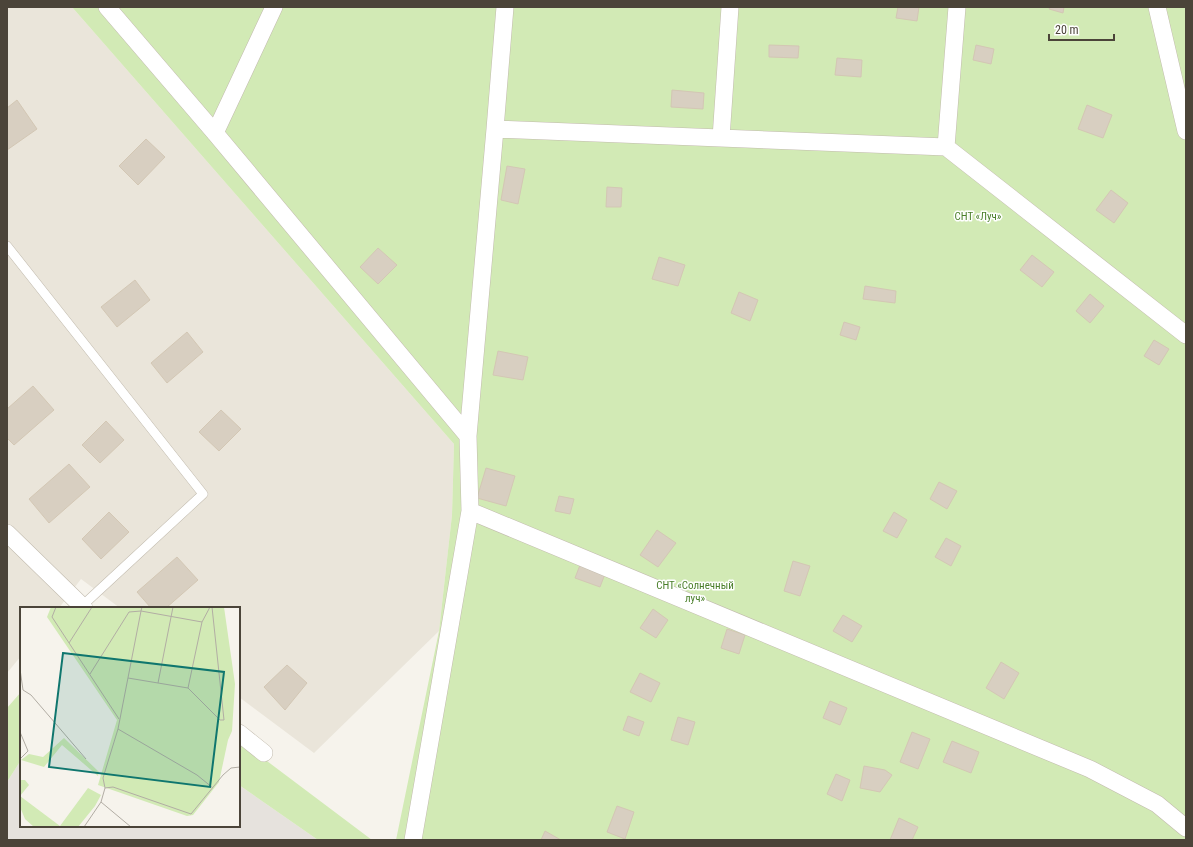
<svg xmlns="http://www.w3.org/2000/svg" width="1193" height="847" font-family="'Roboto Condensed',sans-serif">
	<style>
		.residential { fill: #eae5da }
		.industrial { fill: #e6e2dd }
		.green { fill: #d2eab5 }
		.building { fill: #d8cfc1; stroke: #d3c7b4 }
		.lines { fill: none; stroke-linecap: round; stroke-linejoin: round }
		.service-casing { stroke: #c2bbae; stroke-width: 10 }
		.minor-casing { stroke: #c2bbae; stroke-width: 18 }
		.service { stroke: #fff; stroke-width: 9 }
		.minor { stroke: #fff; stroke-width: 17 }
		.labels { text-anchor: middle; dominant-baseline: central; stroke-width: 3; stroke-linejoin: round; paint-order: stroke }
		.park-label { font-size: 11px; fill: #4a7f2a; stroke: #fff }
		.inset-road { fill: none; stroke: #b2ada4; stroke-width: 1 }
		.view { fill: #0f766e; fill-opacity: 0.15; stroke: #0f766e; stroke-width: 2 }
		.inset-edge { fill: none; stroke: #4b4439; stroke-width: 2 }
	</style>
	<rect width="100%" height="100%" fill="#f6f3ec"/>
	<path class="residential" d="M7 7H72L454 444 452 515 439 631 314 753 239 697V608H120L81 579 59 608H21V656L7 673Z"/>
	<path class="industrial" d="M21 760V826H239V785L318 840H7V782Z"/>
	<path class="green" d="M72 7H1186V840H396L439 631 452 515 454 444Z
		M21 692V760L7 782V708Z
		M239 740 372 840H318L239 785Z"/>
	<path class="building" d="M898 7H919L917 21 896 18Z
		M1050 7H1064L1063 13 1049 9Z
		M769 45 799 46 798 58 769 57Z
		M976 45 994 49 991 64 973 60Z
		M837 58 862 60 861 77 835 75Z
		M672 90 704 93 703 109 671 107Z
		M17 100 37 129 7 150V108Z
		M1087 105 1112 115 1103 138 1078 129Z
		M146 139 165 157 138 185 119 166Z
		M507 166 525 169 518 204 501 200Z
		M607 187 622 188 621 207H606Z
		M1111 190 1128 203 1114 223 1096 210Z
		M378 248 397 265 378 284 360 267Z
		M1032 255 1054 272 1042 287 1020 270Z
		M659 257 685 265 678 286 652 279Z
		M135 280 150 300 117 327 101 307Z
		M865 286 896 291 895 303 863 299Z
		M739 292 758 300 750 321 731 313Z
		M1090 294 1104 306 1090 323 1076 311Z
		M844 322 860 327 856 340 840 335Z
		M187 332 203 352 167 383 151 363Z
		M1154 340 1169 349 1159 365 1144 356Z
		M498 351 528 357 523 380 493 375Z
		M33 386 54 410 14 445 7 438V409Z
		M221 410 241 429 219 451 199 432Z
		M106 421 124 440 100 463 82 445Z
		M69 464 90 487 49 523 29 499Z
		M486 468 515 476 506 506 477 498Z
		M939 482 957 491 947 509 930 499Z
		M559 496 574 499 570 514 555 511Z
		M109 512 129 532 101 559 82 539Z
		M894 512 907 520 897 538 883 531Z
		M657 530 676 543 658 567 640 555Z
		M946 538 961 546 951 566 935 557Z
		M177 557 198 580 166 608H151L137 592Z
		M793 561 810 566 800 596 784 591Z
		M580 565 605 574 600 587 575 578Z
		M653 609 668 620 656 638 640 628Z
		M843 615 862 626 852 642 833 631Z
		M727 629 745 635 739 654 721 648Z
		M1001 662 1019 673 1004 699 986 688Z
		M287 665 307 683 285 710 264 687Z
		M640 673 660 683 651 702 630 692Z
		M830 701 847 708 840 725 823 718Z
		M628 716 644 722 639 736 623 730Z
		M678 717 695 722 688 745 671 740Z
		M912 732 930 739 918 769 900 762Z
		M952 741 979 752 971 773 943 762Z
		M864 766 885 770 892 775 880 792 860 788Z
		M836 774 850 780 842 801 827 794Z
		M617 806 634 812 625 839 607 832Z
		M899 818 918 827 912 840H890Z
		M545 831 561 840H541Z"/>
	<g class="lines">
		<g class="service-casing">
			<path id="service" d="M7 246 203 494 82 606"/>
		</g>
		<g class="minor-casing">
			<path id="minor" d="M107 7 215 133 468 436
				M1157 7 1186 131
				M495 129 946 147 957 7
				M215 133 274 7
				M721 138 730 7
				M946 147 1186 335
				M470 511 1090 769 1157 804 1186 828
				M7 533 84 608
				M239 733 264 753
				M413 840 470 511 468 436 495 129 505 7"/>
		</g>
		<use href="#service" class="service"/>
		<use href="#minor" class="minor"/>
	</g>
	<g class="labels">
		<g class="park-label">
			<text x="978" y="216">СНТ «Луч»</text>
			<text x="695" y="585">СНТ «Солнечный<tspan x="695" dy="13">луч»</tspan></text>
		</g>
	</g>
	<g transform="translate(20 607)">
		<rect width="220" height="220" fill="#f6f3ec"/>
		<path d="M31 0H204L215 77 212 124 208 133 199 175 173 208 167 209 78 178 97 113 27 10ZM44 131 79 165 78 169 42 138 24 160 1 153 9 147 23 150ZM0 173H5L9 178 0 189 40 219 68 181 81 188 75 199 58 220H14L5 212 0 200Z" fill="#d2eab5"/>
		<path class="inset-road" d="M36 0 32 10 99 112M182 15 121 4 98 122 83 171 85 181 93 180 171 207 203 168 211 161 220 160M49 36 72 0M0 62 3 83 11 88 66 152M70 67 109 5 121 4 122 0M108 71 168 81 182 15 190 0M138 76 153 0M168 81 200 113H204L192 0M98 122 177 168 193 181M0 125 8 144 0 152M81 195 111 220M64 220 81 195 85 181"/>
		<path class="view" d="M43 46 204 65 190 180 29 160Z"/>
		<rect width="220" height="220" class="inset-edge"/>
	</g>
	<rect width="1193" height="847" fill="none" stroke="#4b4439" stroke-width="16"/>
	<path d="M1049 34v6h65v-6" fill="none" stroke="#4b4439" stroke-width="2"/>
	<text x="1055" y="34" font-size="12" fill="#4b4439" stroke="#ffffff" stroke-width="3" paint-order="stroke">20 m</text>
</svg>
